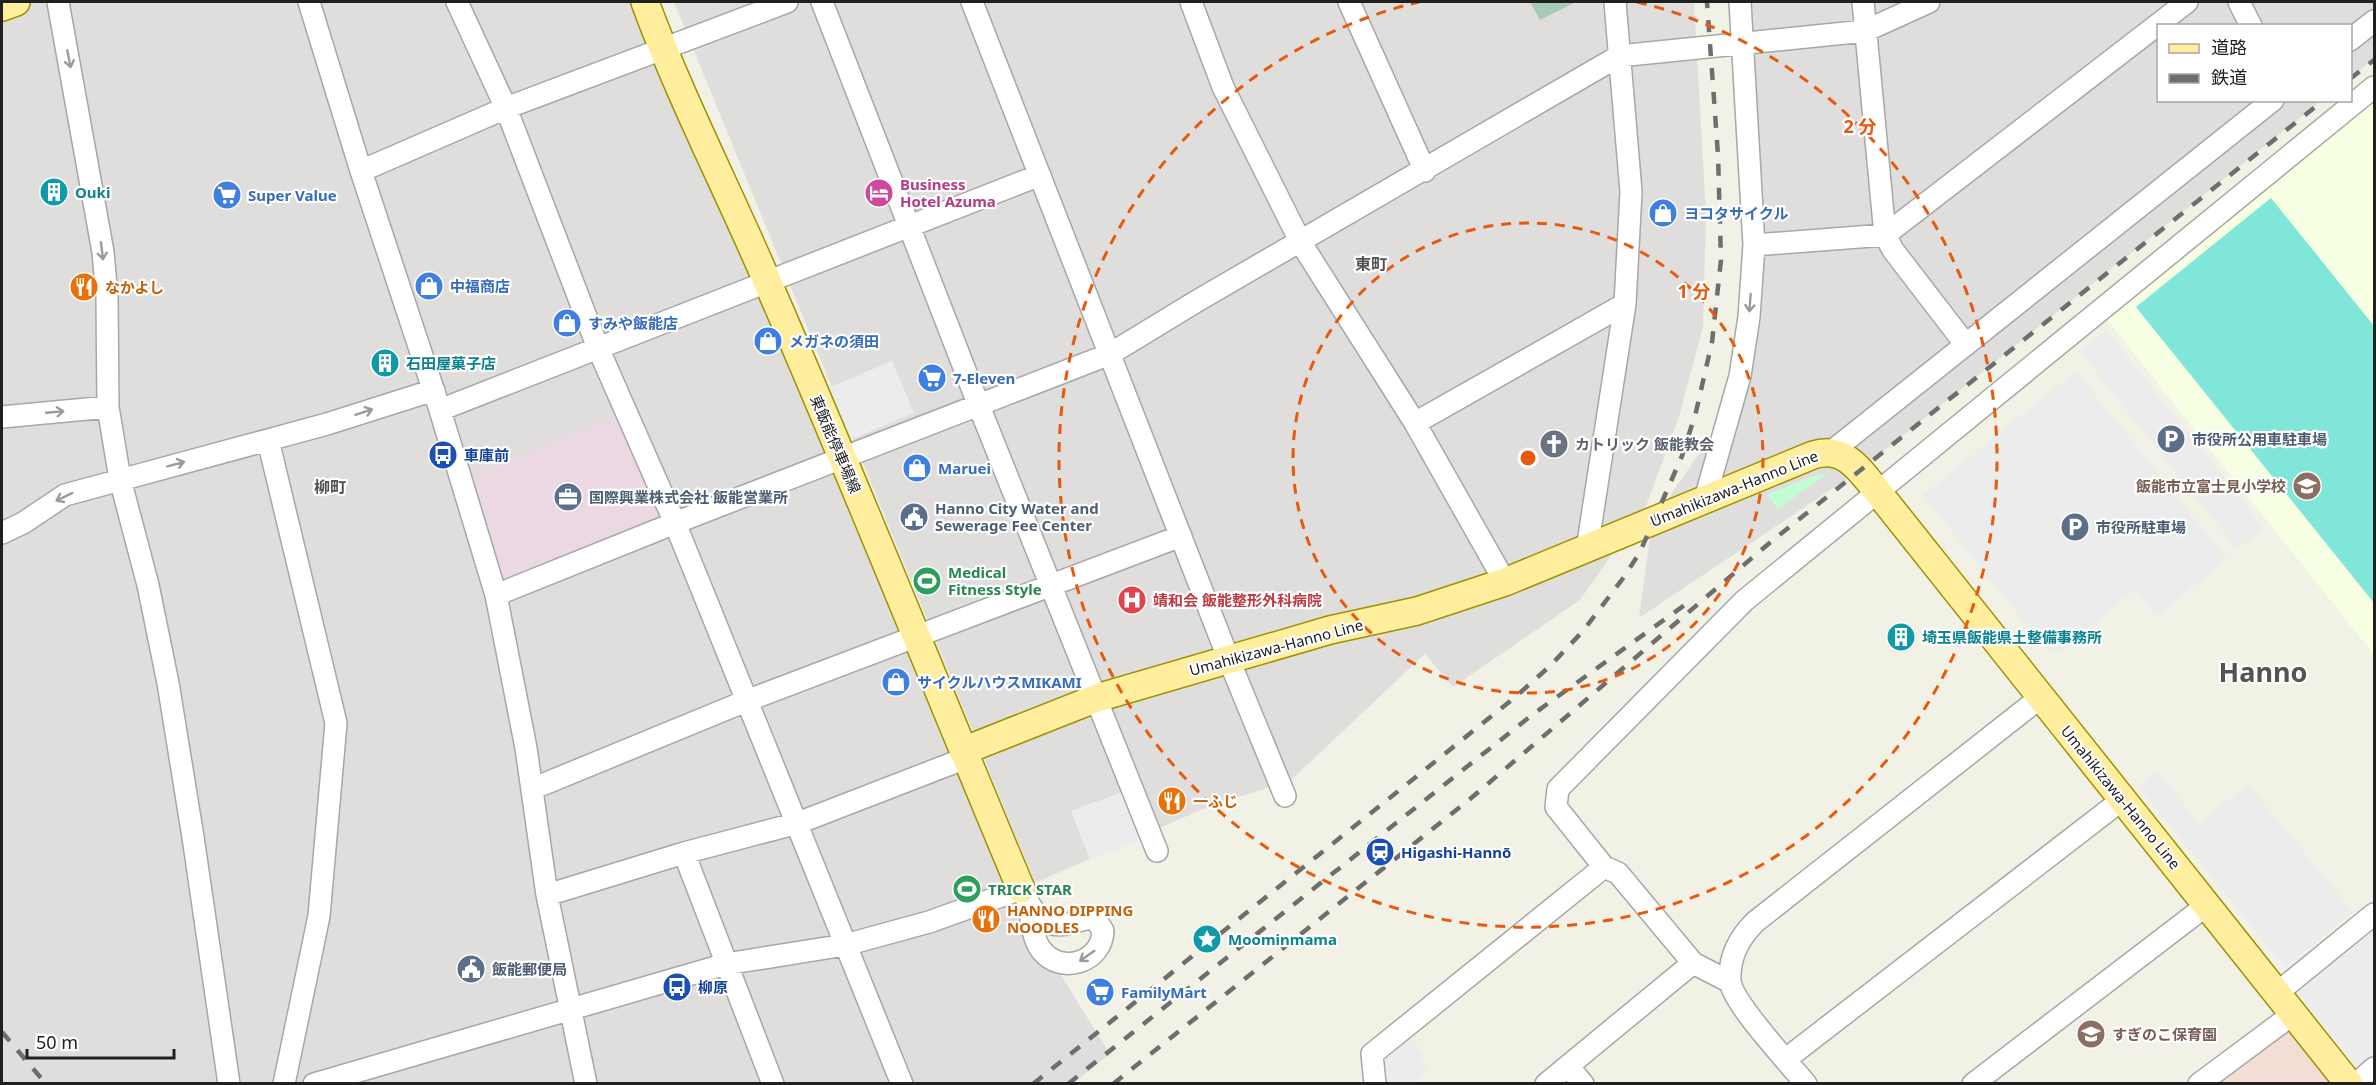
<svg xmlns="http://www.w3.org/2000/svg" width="2376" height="1085" font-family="'Noto Sans','Noto Sans JP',sans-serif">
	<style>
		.residential { fill: #dfdedd }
		.commercial { fill: #f3ded5 }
		.industrial { fill: #ebd8e2 }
		.education { fill: #f7ffe2 }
		.cemetery { fill: #a6ccb6 }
		.park { fill: #c1fed6 }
		.pitch { fill: #7fe6d9 }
		.parking { fill: #ececec }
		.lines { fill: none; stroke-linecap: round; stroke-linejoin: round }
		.minor-casing { stroke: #a7a7a7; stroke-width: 24 }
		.major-casing { stroke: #9d9200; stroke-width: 30 }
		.minor { stroke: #fff; stroke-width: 21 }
		.major { stroke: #ffee9e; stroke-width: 27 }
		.rail { stroke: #6e6e6e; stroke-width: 4.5; stroke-dasharray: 12 12; stroke-linecap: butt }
		.oneway { stroke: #9b9b9b }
		.ring { fill: none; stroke: #e8590c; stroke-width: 3; stroke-dasharray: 10 8 }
		.labels { text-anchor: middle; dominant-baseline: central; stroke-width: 4.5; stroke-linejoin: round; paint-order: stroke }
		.hotel-label { font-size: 15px; font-weight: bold; fill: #b23c85; stroke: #fff; text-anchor: start }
		.culture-label { font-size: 15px; font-weight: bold; fill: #0d838f; stroke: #fff; text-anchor: start }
		.shop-label { font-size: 15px; font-weight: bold; fill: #366cbe; stroke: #fff; text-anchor: start }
		.food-label { font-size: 15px; font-weight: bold; fill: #c56008; stroke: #fff; text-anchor: start }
		.service-label { font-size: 15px; font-weight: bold; fill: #4e5e75; stroke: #fff; text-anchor: start }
		.street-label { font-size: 15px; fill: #202020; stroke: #fff }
		.worship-label { font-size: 15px; font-weight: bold; fill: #5b616d; stroke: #fff; text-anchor: start }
		.transit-label { font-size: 15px; font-weight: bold; fill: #164399; stroke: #fff; text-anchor: start }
		.education-label { font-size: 15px; font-weight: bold; fill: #785e54; stroke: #fff; text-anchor: end }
		.leisure-label { font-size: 15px; font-weight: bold; fill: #27864d; stroke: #fff; text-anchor: start }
		.health-label { font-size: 15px; font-weight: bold; fill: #be3a42; stroke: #fff; text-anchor: start }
		.neighbourhood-label { font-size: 16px; font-weight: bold; fill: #535353; stroke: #fff }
		.town-label { font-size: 27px; font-weight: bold; fill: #535353; stroke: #fff }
		.centre { fill: #e8590c; stroke: #fff; stroke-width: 3 }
		.ring-label { font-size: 18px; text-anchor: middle; font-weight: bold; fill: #e8590c; stroke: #fff; stroke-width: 4.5; stroke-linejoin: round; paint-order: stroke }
	</style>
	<rect width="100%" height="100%" fill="#f2f1e6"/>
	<path class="residential" d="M8 2H653L1059 972 1110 1054 1072 1084 2 1083V415L6 414 2 400V3Z
		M674 2H1694L1706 214 1703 326 1679 417 1646 506 1580 600 1453 687 1425 654 1291 780 1205 808 1035 883Z
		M1749 2H2374V58L2351 77 2350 26H2158V100L2321 101 1860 470 1639 618 1652 522 1747 384 1763 224Z"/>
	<path class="commercial" d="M2288 1025 2334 1084H2209Z"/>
	<path class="industrial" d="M620 414 665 518 504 582 474 476Z"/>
	<path class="education" d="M2374 100V655L2105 317Z"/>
	<path class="cemetery" d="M1530 2H1576L1540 20Z"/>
	<path class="park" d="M1828 473 1778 509 1767 495 1805 479Z"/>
	<path class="pitch" d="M2271 198 2374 326V603L2136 307Z"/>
	<path class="parking" d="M2106 330 2264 528 2237 549 2079 351Z
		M892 361 914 413 850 440 828 388Z
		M2076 371 2227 559 2157 616 2135 590 2060 652H2048L1923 495Z
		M2157 771 2199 823 2248 784 2353 912 2285 967 2138 787Z
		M1125 791 1144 839 1090 860 1071 811Z
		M2374 929V1056L2359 1069 2297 993Z
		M1411 1037 1426 1056 1420 1061 1428 1071 1413 1084 1388 1083 1377 1072 1379 1062Z"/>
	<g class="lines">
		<g class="minor-casing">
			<path id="minor" d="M58 2 103 252 107 297 108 407 120 479 148 585 168 683 193 837 229 1084
				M309 2 361 171 440 410 496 595 526 748 547 895 586 1084
				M457 2 506 108 598 348 675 523 902 1084
				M822 2 979 406 1157 851
				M972 2 1229 660 1285 796
				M1191 2 1223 87 1301 243 1415 423 1505 582
				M1349 2 1425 171
				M1863 2 1885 235 1893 250 1966 345
				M2239 2 2251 26
				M2350 40 2374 21
				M361 171 506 108 787 2
				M1754 245 1885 235 2187 2
				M440 410 1040 175
				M2 417 108 407
				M1415 423 1625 304
				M268 440 336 723 319 916 284 1084
				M1831 452 2273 100
				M1705 499 1740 376 1749 317 1754 245 1740 2
				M2 533 23 523 65 495 327 424 434 390
				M1587 549 1625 304 1631 192 1615 2
				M496 595 675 523 1110 354 1197 301 1619 56 1865 31 1929 2
				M532 789 746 701 1181 536
				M684 853 773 1084
				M1604 867 1618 873 1693 963 1730 982
				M547 895 684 853 798 823 966 758
				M2277 993 2374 914
				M1786 1059 2123 799
				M1568 1066 1583 1084
				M314 1084 726 964 845 945 929 922 1021 889C1032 911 1043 931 1071 923 1079 921 1086 918 1095 918L1103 931C1102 962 1062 975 1042 951 1032 939 1032 921 1029 907
				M1375 1084 1372 1054 1604 867 1556 807 1558 789 1744 601 2374 87
				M1546 1084 1693 963
				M1806 1084C1790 1064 1731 1002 1730 980 1729 956 1739 938 1755 922L2041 697
				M1973 1084 2207 905
				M2199 1084 2293 1014
				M2356 1084 2374 1068"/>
		</g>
		<g class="major-casing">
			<path id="major" d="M645 2C680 97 727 188 767 281 855 482 936 687 1021 889
				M2 7 16 2
				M963 751 1097 698 1330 630 1417 611 1505 582 1813 455C1844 445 1859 469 1877 491L2349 1084"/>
		</g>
		<use href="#minor" class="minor"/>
		<use href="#major" class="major"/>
		<path class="rail" d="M2350 79 2374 60
			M2 1032 46 1084
			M1033 1084 1513 699 1550 666 1583 631 1624 577 1640 552 1682 456 1696 412 1712 342 1721 260 1718 155 1707 2
			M1068 1084 1532 715 1686 604
			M1113 1084 1470 799 1773 540 2324 100"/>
	</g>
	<defs><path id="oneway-shaft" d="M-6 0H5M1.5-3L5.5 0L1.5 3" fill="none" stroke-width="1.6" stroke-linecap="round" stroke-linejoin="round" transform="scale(1.5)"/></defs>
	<g class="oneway">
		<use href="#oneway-shaft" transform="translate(69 59) rotate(79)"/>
		<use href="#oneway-shaft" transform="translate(102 251) rotate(83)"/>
		<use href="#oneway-shaft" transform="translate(1750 303) rotate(94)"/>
		<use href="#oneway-shaft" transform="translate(55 412) rotate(-5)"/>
		<use href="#oneway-shaft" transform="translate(364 412) rotate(-18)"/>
		<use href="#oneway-shaft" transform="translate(176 464) rotate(-15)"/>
		<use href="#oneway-shaft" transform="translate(64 497) rotate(154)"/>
		<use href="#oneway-shaft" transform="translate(1087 956) rotate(145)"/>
	</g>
	<g class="ring">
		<circle cx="1528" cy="458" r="235"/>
		<path d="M1637 2A469 469 0 1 1 1419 2"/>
	</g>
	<defs>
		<g id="building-disc" transform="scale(1.5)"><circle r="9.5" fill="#0f9aa8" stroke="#fff"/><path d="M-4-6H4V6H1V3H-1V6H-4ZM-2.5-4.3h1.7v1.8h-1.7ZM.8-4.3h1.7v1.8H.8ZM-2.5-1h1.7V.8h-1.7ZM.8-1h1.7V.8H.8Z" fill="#fff"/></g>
		<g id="hotel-disc" transform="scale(1.5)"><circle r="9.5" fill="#d1479c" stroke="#fff"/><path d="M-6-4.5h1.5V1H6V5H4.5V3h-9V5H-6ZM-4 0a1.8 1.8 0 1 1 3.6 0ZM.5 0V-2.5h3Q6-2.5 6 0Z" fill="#fff"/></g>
		<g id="supermarket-disc" transform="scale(1.5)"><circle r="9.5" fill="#3f7fe0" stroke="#fff"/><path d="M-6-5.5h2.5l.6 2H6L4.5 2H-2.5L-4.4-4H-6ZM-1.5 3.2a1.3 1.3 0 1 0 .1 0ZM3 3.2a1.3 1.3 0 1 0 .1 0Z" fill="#fff"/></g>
		<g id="shop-disc" transform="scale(1.5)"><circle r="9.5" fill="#3f7fe0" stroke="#fff"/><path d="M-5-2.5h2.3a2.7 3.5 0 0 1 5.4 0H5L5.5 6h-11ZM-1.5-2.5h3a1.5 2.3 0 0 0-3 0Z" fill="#fff"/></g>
		<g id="restaurant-disc" transform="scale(1.5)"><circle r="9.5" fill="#e8710a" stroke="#fff"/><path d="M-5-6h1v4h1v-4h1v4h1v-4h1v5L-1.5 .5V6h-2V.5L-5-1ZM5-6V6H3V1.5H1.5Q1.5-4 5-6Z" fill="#fff"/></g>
		<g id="parking-disc" transform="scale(1.5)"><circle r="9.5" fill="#5c6f8a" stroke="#fff"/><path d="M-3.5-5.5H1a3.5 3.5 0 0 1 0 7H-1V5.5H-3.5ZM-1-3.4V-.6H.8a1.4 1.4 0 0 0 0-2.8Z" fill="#fff"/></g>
		<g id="church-disc" transform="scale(1.5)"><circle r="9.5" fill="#6b7280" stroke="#fff"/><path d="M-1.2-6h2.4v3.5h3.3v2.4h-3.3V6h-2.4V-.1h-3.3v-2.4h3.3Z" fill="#fff"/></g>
		<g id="bus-disc" transform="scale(1.5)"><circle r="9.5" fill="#1a4fb4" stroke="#fff"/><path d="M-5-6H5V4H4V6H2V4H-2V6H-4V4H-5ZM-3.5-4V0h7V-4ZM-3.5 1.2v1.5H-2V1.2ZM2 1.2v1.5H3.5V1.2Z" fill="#fff"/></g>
		<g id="school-disc" transform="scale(1.5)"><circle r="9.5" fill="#8d6e63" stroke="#fff"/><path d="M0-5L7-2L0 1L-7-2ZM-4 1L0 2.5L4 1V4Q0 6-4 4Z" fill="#fff"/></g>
		<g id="office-disc" transform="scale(1.5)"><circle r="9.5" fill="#5c6f8a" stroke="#fff"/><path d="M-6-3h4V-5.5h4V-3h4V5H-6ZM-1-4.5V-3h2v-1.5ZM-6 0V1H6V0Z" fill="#fff"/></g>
		<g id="civic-disc" transform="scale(1.5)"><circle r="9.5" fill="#5c6f8a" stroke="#fff"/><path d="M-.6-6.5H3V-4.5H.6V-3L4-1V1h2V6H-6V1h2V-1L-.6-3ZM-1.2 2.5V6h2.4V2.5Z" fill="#fff"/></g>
		<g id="stadium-disc" transform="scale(1.5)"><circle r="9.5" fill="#2e9e5b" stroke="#fff"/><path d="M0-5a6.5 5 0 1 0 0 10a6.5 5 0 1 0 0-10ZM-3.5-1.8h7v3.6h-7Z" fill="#fff"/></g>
		<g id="hospital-disc" transform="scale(1.5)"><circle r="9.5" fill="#e0444e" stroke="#fff"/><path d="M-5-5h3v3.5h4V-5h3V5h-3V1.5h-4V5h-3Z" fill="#fff"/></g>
		<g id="station-disc" transform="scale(1.5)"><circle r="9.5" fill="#1a4fb4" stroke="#fff"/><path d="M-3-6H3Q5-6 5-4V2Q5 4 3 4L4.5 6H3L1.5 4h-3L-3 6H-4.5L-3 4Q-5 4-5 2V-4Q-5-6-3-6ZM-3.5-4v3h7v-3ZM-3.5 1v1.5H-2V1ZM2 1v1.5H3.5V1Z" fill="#fff"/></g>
		<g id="sight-disc" transform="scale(1.5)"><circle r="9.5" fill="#0f9aa8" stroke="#fff"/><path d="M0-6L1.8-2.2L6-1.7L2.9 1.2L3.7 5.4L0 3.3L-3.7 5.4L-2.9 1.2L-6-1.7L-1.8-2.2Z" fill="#fff"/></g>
	</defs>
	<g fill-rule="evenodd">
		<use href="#building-disc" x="54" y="192"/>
		<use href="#hotel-disc" x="879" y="193"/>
		<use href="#supermarket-disc" x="227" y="195"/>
		<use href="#shop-disc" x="1663" y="213"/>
		<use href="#shop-disc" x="429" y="286"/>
		<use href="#restaurant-disc" x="84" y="287"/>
		<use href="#shop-disc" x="567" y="323"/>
		<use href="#shop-disc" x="768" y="341"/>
		<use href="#building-disc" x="385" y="363"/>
		<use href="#supermarket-disc" x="932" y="378"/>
		<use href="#parking-disc" x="2171" y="439"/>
		<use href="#church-disc" x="1554" y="444"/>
		<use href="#bus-disc" x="443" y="455"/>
		<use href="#shop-disc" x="917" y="468"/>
		<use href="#school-disc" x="2307" y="486"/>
		<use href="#office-disc" x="568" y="497"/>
		<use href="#civic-disc" x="914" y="517"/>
		<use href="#parking-disc" x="2075" y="527"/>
		<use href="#stadium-disc" x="927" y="581"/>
		<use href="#hospital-disc" x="1132" y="600"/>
		<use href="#building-disc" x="1901" y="637"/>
		<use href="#shop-disc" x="896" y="682"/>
		<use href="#restaurant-disc" x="1172" y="801"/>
		<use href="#station-disc" x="1380" y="852"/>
		<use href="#stadium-disc" x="967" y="889"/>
		<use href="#restaurant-disc" x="986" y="919"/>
		<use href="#sight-disc" x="1207" y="939"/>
		<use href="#civic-disc" x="471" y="969"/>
		<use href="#bus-disc" x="677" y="987"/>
		<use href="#supermarket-disc" x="1100" y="992"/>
		<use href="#school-disc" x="2091" y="1034"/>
	</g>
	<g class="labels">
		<g class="hotel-label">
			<text x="900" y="184">Business<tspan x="900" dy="17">Hotel Azuma</tspan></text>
		</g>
		<g class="culture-label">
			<text x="75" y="192">Ouki</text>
			<text x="406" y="363">石田屋菓子店</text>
			<text x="1922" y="637">埼玉県飯能県土整備事務所</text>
			<text x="1228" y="939">Moominmama</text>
		</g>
		<g class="shop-label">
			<text x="248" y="195">Super Value</text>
			<text x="1684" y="213">ヨコタサイクル</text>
			<text x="450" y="286">中福商店</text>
			<text x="588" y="323">すみや飯能店</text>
			<text x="789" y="341">メガネの須田</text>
			<text x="953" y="378">7-Eleven</text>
			<text x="938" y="468">Maruei</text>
			<text x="917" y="682">サイクルハウスMIKAMI</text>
			<text x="1121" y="992">FamilyMart</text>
		</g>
		<g class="food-label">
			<text x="105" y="287">なかよし</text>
			<text x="1193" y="801">一ふじ</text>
			<text x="1007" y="910">HANNO DIPPING<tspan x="1007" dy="17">NOODLES</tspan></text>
		</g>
		<g class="service-label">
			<text x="2192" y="439">市役所公用車駐車場</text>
			<text x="589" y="497">国際興業株式会社 飯能営業所</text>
			<text x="935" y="508">Hanno City Water and<tspan x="935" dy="17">Sewerage Fee Center</tspan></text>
			<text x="2096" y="527">市役所駐車場</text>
			<text x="492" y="969">飯能郵便局</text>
		</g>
		<g class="street-label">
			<text transform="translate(836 444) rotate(67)">東飯能停車場線</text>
			<text transform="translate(1734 488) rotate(-22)">Umahikizawa-Hanno Line</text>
			<text transform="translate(1276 647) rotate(-15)">Umahikizawa-Hanno Line</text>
			<text transform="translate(2121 797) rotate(51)">Umahikizawa-Hanno Line</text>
		</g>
		<g class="worship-label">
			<text x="1575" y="444">カトリック 飯能教会</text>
		</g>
		<g class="transit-label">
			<text x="464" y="455">車庫前</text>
			<text x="1401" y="852">Higashi-Hannō</text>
			<text x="698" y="987">柳原</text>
		</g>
		<g class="education-label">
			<text x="2286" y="486">飯能市立富士見小学校</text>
			<text x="2112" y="1034" text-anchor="start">すぎのこ保育園</text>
		</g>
		<g class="leisure-label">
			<text x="948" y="572">Medical<tspan x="948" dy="17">Fitness Style</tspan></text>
			<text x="988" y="889">TRICK STAR</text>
		</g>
		<g class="health-label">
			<text x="1153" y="600">靖和会 飯能整形外科病院</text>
		</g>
		<g class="neighbourhood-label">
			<text x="1371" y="264">東町</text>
			<text x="330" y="487">柳町</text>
		</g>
		<g class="town-label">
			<text x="2263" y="671">Hanno</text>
		</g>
	</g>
	<circle cx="1528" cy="458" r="9" class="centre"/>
	<g class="ring-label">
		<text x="1860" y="133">2 分</text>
		<text x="1694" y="298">1 分</text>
	</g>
	<rect width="2376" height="1085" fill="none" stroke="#202020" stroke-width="6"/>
	<rect x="2157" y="24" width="195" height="78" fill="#ffffff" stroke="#a6a6a6" stroke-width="1.5"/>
	<rect x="2169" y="44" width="30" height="9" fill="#ffee9e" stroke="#a6a6a6" stroke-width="1.5"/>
	<text x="2211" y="54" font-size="18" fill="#202020">道路</text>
	<rect x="2169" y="74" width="30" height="9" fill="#6e6e6e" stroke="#a6a6a6" stroke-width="1.5"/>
	<text x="2211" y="84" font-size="18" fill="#202020">鉄道</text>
	<path d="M27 1049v9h147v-9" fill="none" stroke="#202020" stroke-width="3"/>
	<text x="36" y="1049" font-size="18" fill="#202020" stroke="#ffffff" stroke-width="4.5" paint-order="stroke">50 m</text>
</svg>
